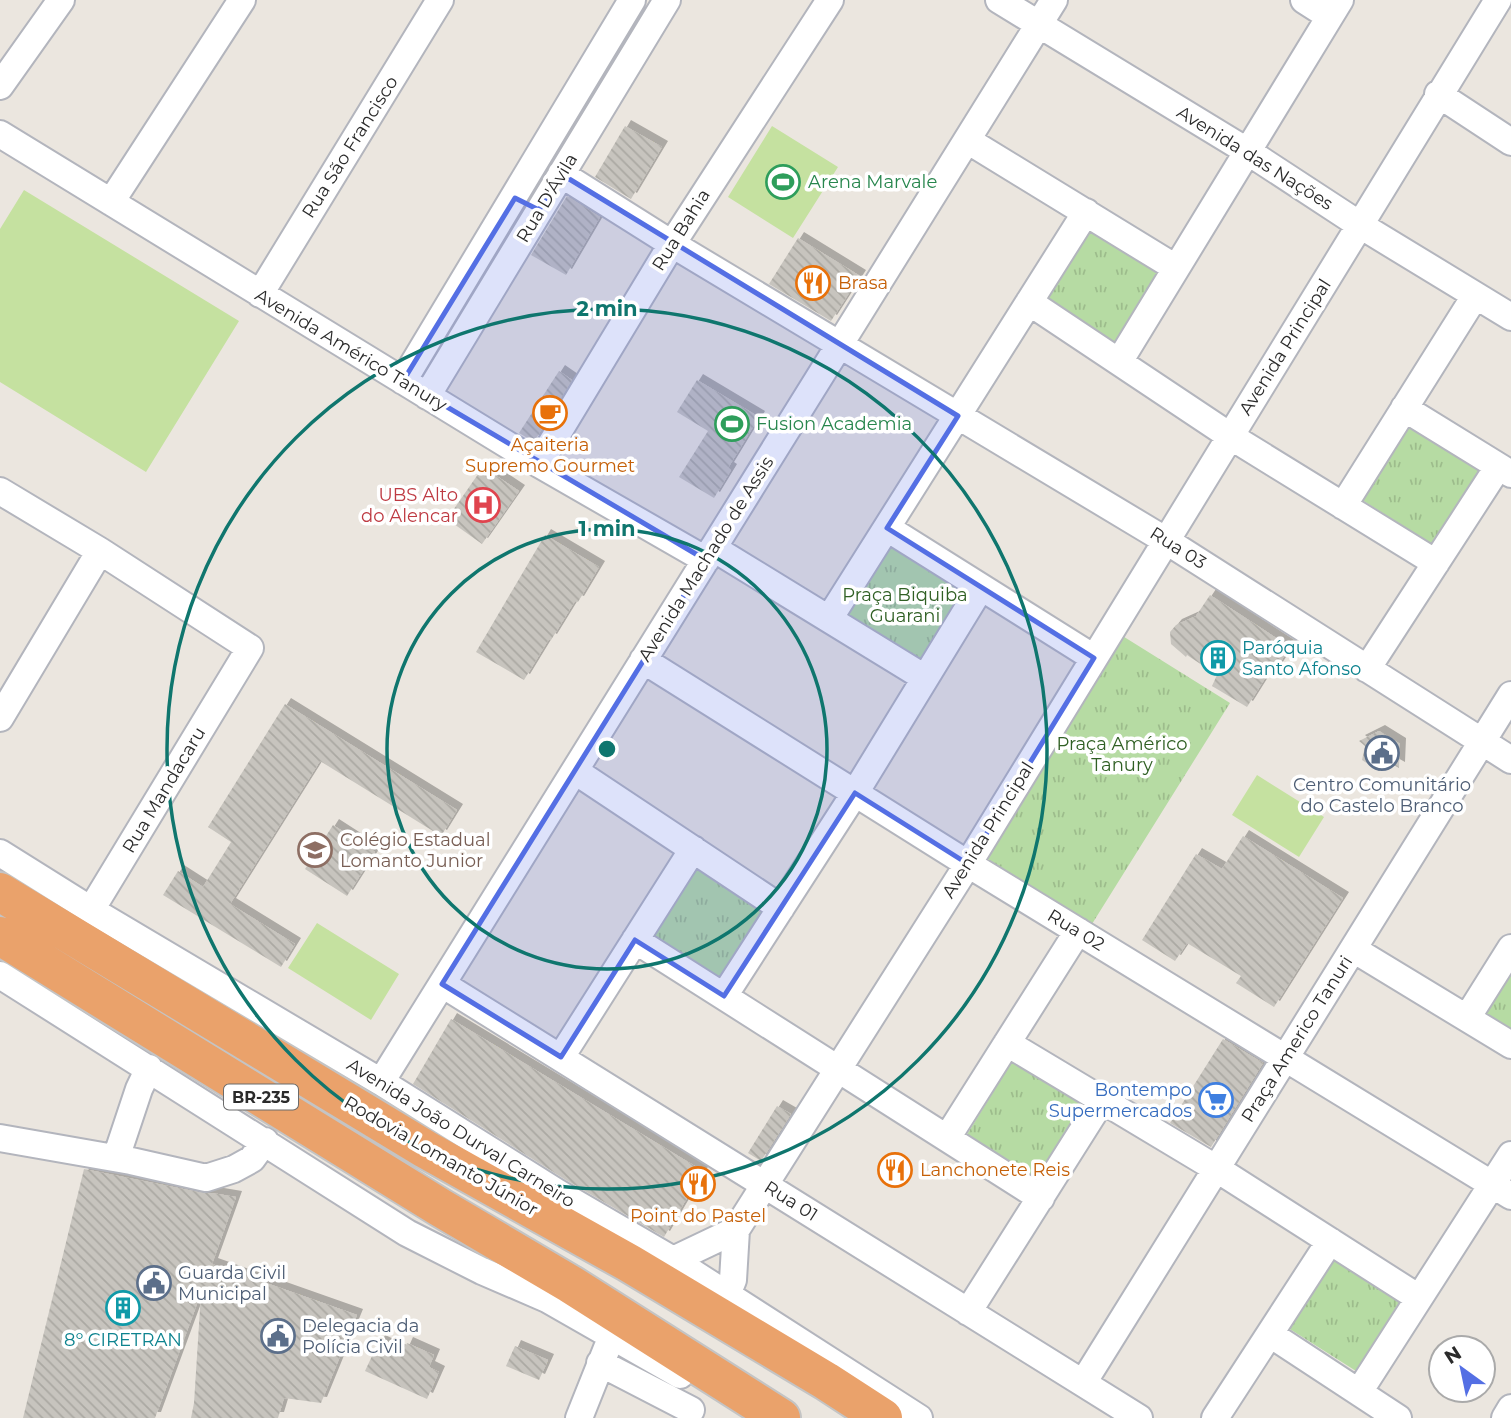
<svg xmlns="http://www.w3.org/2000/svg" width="1511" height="1418" font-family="Montserrat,sans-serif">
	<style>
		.park { fill: url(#park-tufts) }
		.pitch { fill: #c5e1a0 }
		.building { fill: url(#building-back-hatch); filter: url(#shadow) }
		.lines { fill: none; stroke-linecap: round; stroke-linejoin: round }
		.minor-casing { stroke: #b3b5bd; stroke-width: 30 }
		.highway-casing { stroke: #c4c4c4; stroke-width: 42 }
		.minor { stroke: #fff; stroke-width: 26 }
		.highway { stroke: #eaa26b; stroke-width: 38 }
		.marked { fill: #546fe4; fill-opacity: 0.2; stroke: #546fe4; stroke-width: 5; stroke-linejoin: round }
		.ring { fill: none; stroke: #0f766e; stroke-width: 3.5 }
		.labels { text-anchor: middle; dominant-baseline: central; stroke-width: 7; stroke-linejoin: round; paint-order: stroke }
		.shield { fill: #fff; stroke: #6b6b6b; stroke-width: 2 }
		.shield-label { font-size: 16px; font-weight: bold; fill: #2b2b2b }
		.street-label { font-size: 18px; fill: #2b2b2b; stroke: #fff }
		.leisure-label { font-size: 18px; fill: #27864d; stroke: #fff; text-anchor: start }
		.food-label { font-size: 18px; fill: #c56008; stroke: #fff; text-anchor: start }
		.health-label { font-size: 18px; fill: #be3a42; stroke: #fff; text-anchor: end }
		.park-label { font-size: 18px; fill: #306024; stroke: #fff }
		.culture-label { font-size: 18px; fill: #0d838f; stroke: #fff; text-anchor: start }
		.service-label { font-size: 18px; fill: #4e5e75; stroke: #fff; text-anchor: start }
		.education-label { font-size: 18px; fill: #785e54; stroke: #fff; text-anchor: start }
		.shop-label { font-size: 18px; fill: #366cbe; stroke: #fff; text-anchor: end }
		.centre { fill: #0f766e; stroke: #fff; stroke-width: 3.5 }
		.ring-label { font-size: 21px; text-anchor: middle; font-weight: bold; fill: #0f766e; stroke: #fff; stroke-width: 7; stroke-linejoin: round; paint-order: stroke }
	</style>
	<defs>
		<pattern id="park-tufts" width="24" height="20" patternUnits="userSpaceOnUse" patternTransform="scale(1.75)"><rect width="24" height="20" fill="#b6dba3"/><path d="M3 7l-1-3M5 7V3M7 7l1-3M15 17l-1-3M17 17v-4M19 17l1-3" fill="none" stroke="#9dbc8c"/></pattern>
		<pattern id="building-back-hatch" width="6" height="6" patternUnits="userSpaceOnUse" patternTransform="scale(1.75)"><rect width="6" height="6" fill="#c7c4be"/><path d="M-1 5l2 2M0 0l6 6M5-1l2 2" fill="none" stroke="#aba9a3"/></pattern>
		<filter id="shadow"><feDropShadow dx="6" dy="-6" stdDeviation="0" flood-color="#0004"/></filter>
	</defs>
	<rect width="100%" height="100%" fill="#ebe6df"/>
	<path class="park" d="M1091 217 1171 269 1117 353 1037 302Z
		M1411 417 1491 468 1439 549 1359 498Z
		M889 538 972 589 920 673 838 622Z
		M1121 635 1230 703 1092 924 984 857Z
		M693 861 775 913 725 990 643 938Z
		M1511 957V1038L1474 1015Z
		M1014 1058 1093 1108 1040 1189 963 1141Z
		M1332 1252 1403 1297 1356 1371 1285 1326Z"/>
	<path class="pitch" d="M772 126 838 167 793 238 728 197Z
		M24 190 239 321 146 472 0 382V229Z
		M1257 775 1324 817 1299 857 1232 815Z
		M317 923 399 974 371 1020 288 968Z"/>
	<path class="building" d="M625 126 662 147 631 199 595 177Z
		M567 196 600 217 566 275 531 255Z
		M798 238 860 276 831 321 769 284Z
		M559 371 572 380 534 442 519 433Z
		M697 380 759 417 728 468 731 470 714 498 679 477 708 431 677 412Z
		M483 467 519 491 482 544 447 519Z
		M545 535 599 567 578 602 575 601 551 640 549 639 524 680 476 652Z
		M1210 595 1290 647 1273 674 1269 672 1247 707 1212 686 1217 675 1187 655 1186 657 1171 644 1170 632 1176 625 1196 616Z
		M285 704 457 810 441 836 320 761 230 904 295 944 281 967 163 895 178 871 203 887 231 842 208 827Z
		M1379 731 1400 744 1399 768 1390 763 1379 771 1362 760 1365 746 1359 741Z
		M333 825 375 852 347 896 305 869Z
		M1243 836 1343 898 1274 1007 1236 983 1241 976 1187 943 1175 961 1142 940 1196 854 1222 869Z
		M451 1019 703 1171 664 1237 566 1180 413 1084Z
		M1223 1039 1263 1063 1211 1147 1170 1123Z
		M777 1106 791 1114 761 1161 748 1153Z
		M84 1169 203 1193H212L236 1197 212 1264 357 1315 321 1403 284 1398 278 1418H191L194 1403 201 1293 155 1418H23Z
		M379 1341 403 1352 407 1343 434 1355 429 1367 439 1372 427 1399 365 1371Z
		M515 1346 548 1360 539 1380 506 1366Z"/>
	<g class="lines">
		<g class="minor-casing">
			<path id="minor" d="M999 0 1247 151 1360 225 1511 317
				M1304 0 1329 16
				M0 86 61 0
				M1438 94 1511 142
				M0 134 539 464 706 560
				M967 140 1176 268
				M561 174 672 244 1165 540 1511 760
				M111 202 242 0
				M260 294 440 0
				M1029 302 1230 436 1436 563
				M1119 362 1340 0
				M403 381 632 0
				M427 396 667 0
				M1404 408 1511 474
				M539 464 672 244 830 0
				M0 491 100 551 250 648 91 910
				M1343 506 1475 296
				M887 528 1094 658
				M713 548 925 678
				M829 619 1086 212
				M643 660 968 864 1511 1196
				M1367 669 1498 467
				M0 718 100 551
				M575 771 781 908
				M0 853 91 910 381 1082 558 1193 673 1260 919 1418
				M635 940 1041 1198
				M1353 949 1511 1045
				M0 975 407 1233 482 1271 547 1299 680 1375
				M442 984 1139 1418
				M724 996 855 793 981 587
				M1467 1018 1511 948
				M1007 1043 1217 1169 1419 1298
				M561 1057 693 849
				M381 1082 1054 0
				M0 1138 131 1161 206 1178 234 1169 252 1159 265 1141
				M947 1138 1078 931
				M116 1158 139 1089 149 1068
				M673 1260 736 1230 968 864 1498 0
				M727 1295 733 1280 736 1230
				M968 1312 1102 1100
				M1270 1334 1398 1418
				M600 1363 691 1410
				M1083 1383 1511 695
				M1359 1392 1511 1155
				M579 1418 607 1348
				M1215 1418 1330 1241
				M1505 1418 1511 1408"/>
		</g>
		<g class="highway-casing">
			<path id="highway" d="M0 892 425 1149 629 1263 826 1381 883 1418
				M0 936 441 1208 570 1284 781 1418"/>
		</g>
		<use href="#minor" class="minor"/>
		<use href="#highway" class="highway"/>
	</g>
	<path class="marked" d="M561 174 958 416 887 528 1094 658 968 864 855 793 724 996 635 940 561 1057 442 984 706 560 403 381 515 198 539 210Z"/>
	<g class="ring">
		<circle cx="607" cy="749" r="220"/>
		<circle cx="607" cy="749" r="440"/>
	</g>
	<defs>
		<g id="stadium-ring" transform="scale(1.75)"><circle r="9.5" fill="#fff" stroke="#2e9e5b" stroke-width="1.5"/><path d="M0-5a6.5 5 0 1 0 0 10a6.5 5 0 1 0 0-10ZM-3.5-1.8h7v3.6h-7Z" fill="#2e9e5b"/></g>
		<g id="restaurant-ring" transform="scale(1.75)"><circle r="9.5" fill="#fff" stroke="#e8710a" stroke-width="1.5"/><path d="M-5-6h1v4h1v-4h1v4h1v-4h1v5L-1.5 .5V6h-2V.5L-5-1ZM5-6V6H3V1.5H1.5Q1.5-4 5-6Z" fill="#e8710a"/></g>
		<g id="cafe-ring" transform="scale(1.75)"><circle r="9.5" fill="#fff" stroke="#e8710a" stroke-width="1.5"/><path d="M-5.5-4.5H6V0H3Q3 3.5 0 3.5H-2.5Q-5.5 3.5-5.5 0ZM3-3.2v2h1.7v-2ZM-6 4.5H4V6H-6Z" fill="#e8710a"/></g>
		<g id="hospital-ring" transform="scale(1.75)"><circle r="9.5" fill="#fff" stroke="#e0444e" stroke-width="1.5"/><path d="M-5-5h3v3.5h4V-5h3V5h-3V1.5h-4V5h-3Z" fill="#e0444e"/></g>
		<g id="building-ring" transform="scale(1.75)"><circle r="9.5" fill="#fff" stroke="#0f9aa8" stroke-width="1.5"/><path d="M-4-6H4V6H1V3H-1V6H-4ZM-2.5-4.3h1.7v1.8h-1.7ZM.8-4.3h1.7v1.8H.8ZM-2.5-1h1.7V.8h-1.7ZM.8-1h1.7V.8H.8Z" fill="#0f9aa8"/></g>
		<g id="civic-ring" transform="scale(1.75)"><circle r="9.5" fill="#fff" stroke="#5c6f8a" stroke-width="1.5"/><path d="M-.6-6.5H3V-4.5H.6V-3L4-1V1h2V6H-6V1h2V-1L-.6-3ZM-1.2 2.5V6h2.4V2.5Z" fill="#5c6f8a"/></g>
		<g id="school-ring" transform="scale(1.75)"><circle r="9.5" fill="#fff" stroke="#8d6e63" stroke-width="1.5"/><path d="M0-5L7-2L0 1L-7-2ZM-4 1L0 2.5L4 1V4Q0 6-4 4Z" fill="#8d6e63"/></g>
		<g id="supermarket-ring" transform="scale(1.75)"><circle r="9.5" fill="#fff" stroke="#3f7fe0" stroke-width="1.5"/><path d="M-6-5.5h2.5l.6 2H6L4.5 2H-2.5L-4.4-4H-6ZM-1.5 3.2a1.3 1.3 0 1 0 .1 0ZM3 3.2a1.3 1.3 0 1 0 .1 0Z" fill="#3f7fe0"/></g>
	</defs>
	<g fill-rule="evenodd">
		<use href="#stadium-ring" x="783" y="182"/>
		<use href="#restaurant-ring" x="813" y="283"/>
		<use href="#cafe-ring" x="550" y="413"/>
		<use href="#stadium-ring" x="732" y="424"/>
		<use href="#hospital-ring" x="483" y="505"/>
		<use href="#building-ring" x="1218" y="658"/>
		<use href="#civic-ring" x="1382" y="753"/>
		<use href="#school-ring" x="315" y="850"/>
		<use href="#supermarket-ring" x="1216" y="1100"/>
		<use href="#restaurant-ring" x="895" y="1170"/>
		<use href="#restaurant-ring" x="698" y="1184"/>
		<use href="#civic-ring" x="154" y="1283"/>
		<use href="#building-ring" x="123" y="1308"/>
		<use href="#civic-ring" x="278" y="1336"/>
	</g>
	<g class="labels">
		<rect class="shield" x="224" y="1084.5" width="74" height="25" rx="5"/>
		<g class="shield-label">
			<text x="261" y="1097">BR-235</text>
		</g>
		<g class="street-label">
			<text transform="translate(350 147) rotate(-58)">Rua São Francisco</text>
			<text transform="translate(1255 158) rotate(32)">Avenida das Nações</text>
			<text transform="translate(547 198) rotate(-59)">Rua D'Ávila</text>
			<text transform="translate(681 230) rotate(-58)">Rua Bahia</text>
			<text transform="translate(1285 347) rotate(-58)">Avenida Principal</text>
			<text transform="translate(351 350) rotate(31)">Avenida Américo Tanury</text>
			<text transform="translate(1178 548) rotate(32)">Rua 03</text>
			<text transform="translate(706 559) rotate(-58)">Avenida Machado de Assis</text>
			<text transform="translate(164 790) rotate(-59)">Rua Mandacaru</text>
			<text transform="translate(988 830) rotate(-58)">Avenida Principal</text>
			<text transform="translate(1076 930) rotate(31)">Rua 02</text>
			<text transform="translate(1297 1039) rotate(-58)">Praça Americo Tanuri</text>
			<text transform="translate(461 1133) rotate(32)">Avenida João Durval Carneiro</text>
			<text transform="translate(441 1156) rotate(30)">Rodovia Lomanto Júnior</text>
			<text transform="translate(791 1201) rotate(32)">Rua 01</text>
		</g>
		<g class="leisure-label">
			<text x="808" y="182">Arena Marvale</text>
			<text x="756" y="424">Fusion Academia</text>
		</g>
		<g class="food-label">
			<text x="838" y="283">Brasa</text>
			<text x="550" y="445" text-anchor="middle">Açaiteria<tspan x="550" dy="21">Supremo Gourmet</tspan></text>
			<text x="920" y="1170">Lanchonete Reis</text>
			<text x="698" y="1216" text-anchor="middle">Point do Pastel</text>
		</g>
		<g class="health-label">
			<text x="458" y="495">UBS Alto<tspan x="458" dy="21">do Alencar</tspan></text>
		</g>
		<g class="park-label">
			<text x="905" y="595">Praça Biquiba<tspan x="905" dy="21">Guarani</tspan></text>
			<text x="1122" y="744">Praça Américo<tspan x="1122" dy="21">Tanury</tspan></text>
		</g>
		<g class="culture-label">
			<text x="1242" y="648">Paróquia<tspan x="1242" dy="21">Santo Afonso</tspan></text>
			<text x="123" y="1340" text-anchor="middle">8º CIRETRAN</text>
		</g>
		<g class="service-label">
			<text x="1382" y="785" text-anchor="middle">Centro Comunitário<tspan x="1382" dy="21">do Castelo Branco</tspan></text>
			<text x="178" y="1273">Guarda Civil<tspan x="178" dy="21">Municipal</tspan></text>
			<text x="302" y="1326">Delegacia da<tspan x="302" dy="21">Polícia Civil</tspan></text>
		</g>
		<g class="education-label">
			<text x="340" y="840">Colégio Estadual<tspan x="340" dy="21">Lomanto Junior</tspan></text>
		</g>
		<g class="shop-label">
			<text x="1192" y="1090">Bontempo<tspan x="1192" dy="21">Supermercados</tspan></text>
		</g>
	</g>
	<circle cx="607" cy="749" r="10" class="centre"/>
	<g class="ring-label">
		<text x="607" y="316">2 min</text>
		<text x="607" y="536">1 min</text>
	</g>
	<g transform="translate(1462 1369) rotate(327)"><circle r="33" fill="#ffffff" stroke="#aaaaaa" stroke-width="2"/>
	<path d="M0-5L12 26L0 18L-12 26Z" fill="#546fe4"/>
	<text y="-10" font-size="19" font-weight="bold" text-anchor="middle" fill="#2b2b2b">N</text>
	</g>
</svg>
